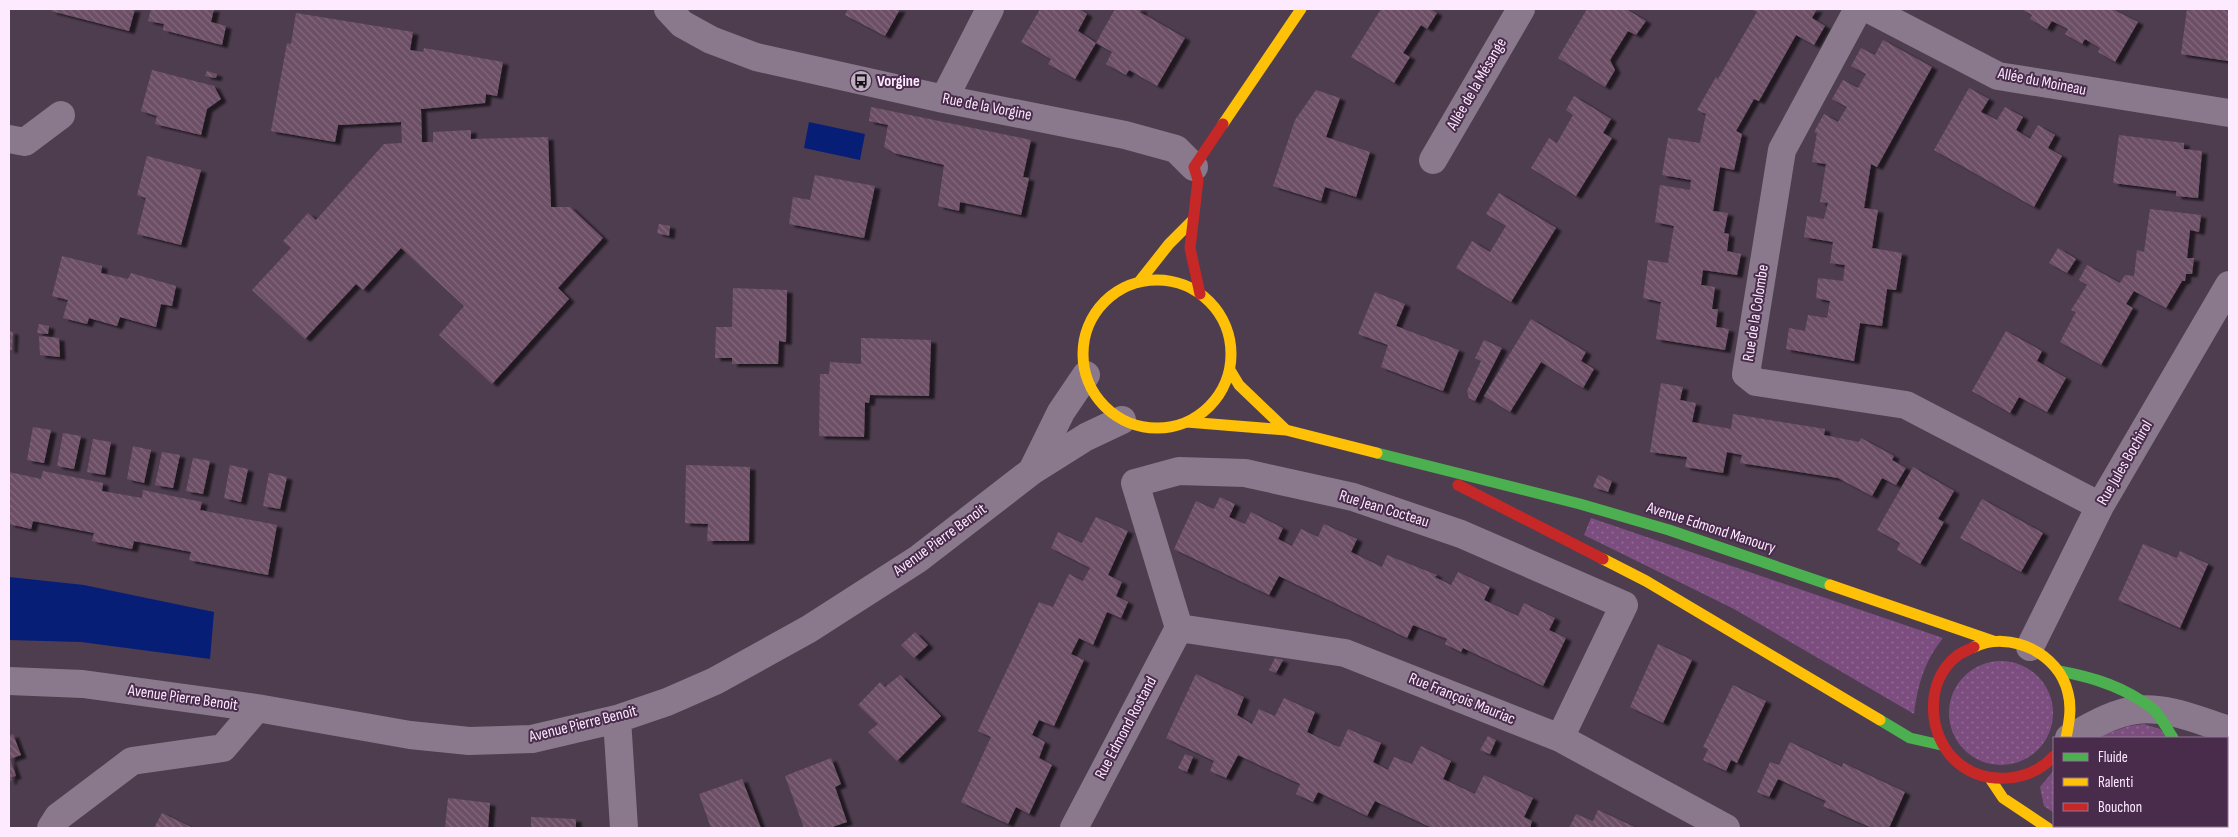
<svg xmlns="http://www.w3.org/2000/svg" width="2238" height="837" font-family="'Sofia Sans Condensed',sans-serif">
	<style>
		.grass { fill: url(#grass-dots) }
		.water { fill: #071e77 }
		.building { fill: url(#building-back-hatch); filter: url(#shadow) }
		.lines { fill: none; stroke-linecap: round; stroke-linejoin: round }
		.street { stroke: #8a798c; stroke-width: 28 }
		.fast { stroke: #4caf50; stroke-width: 11 }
		.slow { stroke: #ffc107; stroke-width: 11 }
		.jam { stroke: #c62828; stroke-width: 11 }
		.labels { text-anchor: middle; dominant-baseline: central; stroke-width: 4; stroke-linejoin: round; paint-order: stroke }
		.poi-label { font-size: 16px; font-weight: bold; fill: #fdeafe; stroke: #492b4c; text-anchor: start }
		.street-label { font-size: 16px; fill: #fdeafe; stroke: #492b4c }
	</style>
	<defs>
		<pattern id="grass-dots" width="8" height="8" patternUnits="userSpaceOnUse" patternTransform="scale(1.25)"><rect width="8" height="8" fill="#7c4e80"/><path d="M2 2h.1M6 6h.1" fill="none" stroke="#906893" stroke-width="1.8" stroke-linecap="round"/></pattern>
		<pattern id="building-back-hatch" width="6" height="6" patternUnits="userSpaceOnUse" patternTransform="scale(1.25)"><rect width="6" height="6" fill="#6c4f65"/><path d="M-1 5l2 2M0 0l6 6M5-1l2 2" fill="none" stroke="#82687c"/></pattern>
		<filter id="shadow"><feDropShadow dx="5.5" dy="3" stdDeviation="1" flood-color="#0009"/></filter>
	</defs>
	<rect width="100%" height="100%" fill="#4e3d4f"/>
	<path class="grass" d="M1591 518 1943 638C1924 662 1918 684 1914 714L1734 609 1584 535Z
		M1949 713a52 52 0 1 1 104 0a52 52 0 1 1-104 0Z
		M2144 724 2160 729 2167 738H2093L2129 726Z
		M2054 770V813L2044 806 2040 787Z
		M2072 826H2213L2214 828H2076Z"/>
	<path class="water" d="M809 122 865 134 860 160 804 148Z
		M9 577 84 585 214 612 210 659 81 642 9 640Z"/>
	<path class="building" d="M51 9H135L129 31 51 11Z
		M151 9H214L211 22 226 26 222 45 163 30 164 24 148 21Z
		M848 9H900L885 36 845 15Z
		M1040 9H1079L1087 14 1078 31 1096 43 1075 79 1048 64 1051 59 1021 42Z
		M1115 9H1142L1140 12 1185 38 1157 86 1129 70 1126 75 1106 64 1112 52 1096 43Z
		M1381 9H1430L1437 13 1427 29 1421 25 1403 53 1410 57 1394 83 1351 57Z
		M1587 9H1626L1646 21 1636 35 1628 31 1610 60 1615 70 1605 87 1558 58Z
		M1751 9H1817L1812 18 1825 26 1814 45 1796 35 1759 101 1754 99 1736 131 1742 134 1734 170 1720 167 1713 211 1728 213 1724 233 1729 234 1727 251 1741 254 1737 275 1703 270 1701 285 1715 287 1712 309H1718L1716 327 1729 329 1725 350 1656 339 1661 302 1643 298 1648 260 1668 263 1671 243 1674 226 1655 222 1660 185 1690 190 1691 180 1662 175 1668 138 1700 143 1706 114 1697 110 1716 77 1718 79 1757 12Z
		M2021 9H2112L2138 22 2115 62 2098 52 2100 48 2085 39 2082 44 2065 34 2068 29 2052 21 2047 29 2030 19 2032 15Z
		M2187 9H2229L2228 61 2181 54Z
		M296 13 413 32 410 50 423 52 424 48 503 62 497 96 486 94 485 103 421 109 422 142H433V132L471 130V139L548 137 551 207H570L603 238 558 288 569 299 492 384 439 335 464 306 401 248 363 290 356 284 305 339 252 290 291 248 283 241 308 213 316 220 384 144 402 143 401 122 338 125 335 142 271 131 287 43 291 44Z
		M1883 40 1932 67 1877 167 1871 164 1864 208 1878 210 1872 248 1902 253 1896 290 1887 289 1882 326 1860 323 1854 361 1786 349 1789 328 1805 331 1808 315 1827 318 1830 301 1816 298 1818 278 1843 281 1845 265 1830 263 1833 242 1804 237 1807 216 1824 219 1828 203 1820 202 1826 164 1812 162 1817 133 1814 132 1824 114 1838 122 1847 107 1832 99 1843 80 1858 88 1866 74 1851 66 1861 48 1875 55Z
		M152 70 214 86 221 99 207 109 201 135 155 124 157 116 141 111Z
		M207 71 217 74 216 78 205 76Z
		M1969 88 1989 99 1981 112 1997 120 2005 107 2023 117 2016 130 2030 139 2038 125 2055 135 2048 148 2062 156 2034 207 1934 150Z
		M1316 90 1340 98 1326 137 1370 152 1356 197 1325 187 1321 201 1273 186 1295 120Z
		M1574 96 1611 119 1603 133 1612 138 1576 196 1531 168 1549 138 1557 143 1573 115 1566 110Z
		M871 107 1031 140 1023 177 1029 178 1021 215 960 202 959 211 938 206 944 165 894 153 884 147 888 125 869 121Z
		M2119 135 2184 143V149L2202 151 2198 198 2176 196V191L2113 183Z
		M147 156 201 170 181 245 137 234 146 198 137 195Z
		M815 175 875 186 864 238 789 224 793 197 810 200Z
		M1499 193 1556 228 1511 302 1456 268 1472 241 1490 252 1506 226 1486 214Z
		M2150 209 2201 215 2199 232 2190 230 2187 258H2194L2192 274H2186L2185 281H2182L2166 308 2134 291 2126 304 2133 308 2101 365 2060 342 2076 312 2071 310 2087 285 2079 280 2087 265 2120 283 2125 275 2134 276 2137 250 2144 252Z
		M659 224 670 226 669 236 657 233Z
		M2058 248 2076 259 2067 273 2049 263Z
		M62 256 102 266 101 273 128 279 131 273 176 286 172 306 161 304 156 327 120 317 117 326 89 318 87 324 63 318 68 300 52 296Z
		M733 288 787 290 786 342 779 341 778 364H732V358H715L716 327H732Z
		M1375 292 1405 304 1396 326 1459 350 1443 391 1381 367 1388 345 1358 334Z
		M1531 319 1586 352 1581 361 1594 369 1583 388 1541 362 1510 412 1484 396Z
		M39 324 49 326 48 334 37 333Z
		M9 331 13 332 12 350H9Z
		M2006 331 2042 351 2037 361 2066 378 2047 412 2019 397 2010 413 1972 391Z
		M39 336 59 338 60 357 40 355Z
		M861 338 931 340 929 396 870 395 869 403 865 402 864 437 819 436 820 374H829L830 362 861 364Z
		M1484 340 1502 348 1475 401 1469 398 1467 391 1481 361 1475 358Z
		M1661 383 1683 387 1680 400 1696 403 1692 422 1731 429 1733 414 1825 429 1824 435 1859 442 1861 438 1894 456 1892 460 1906 468 1896 485 1882 478 1872 496 1838 478 1740 463 1742 455 1727 452 1723 473 1685 467 1687 457 1650 452Z
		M33 427 51 430 44 463 27 460Z
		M63 433 81 436 74 469 57 466Z
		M93 439 111 442 105 475 87 472Z
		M133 446 151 450 144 483 127 479Z
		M162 452 180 455 173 488 155 485Z
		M193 458 210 461 203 494 186 491Z
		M230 465 248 469 241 502 224 498Z
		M686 465 750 467 749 541H707L708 524 685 523Z
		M1913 467 1954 491 1938 519 1944 522 1920 564 1897 550 1900 543 1877 530Z
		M43 471 103 483 102 491 142 498 143 490 172 496 202 502 200 510 277 525 268 575 189 560 191 552 160 546 134 541 132 549 92 541 94 533 33 521 31 529 9 524V472L41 479Z
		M269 473 287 477 280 509 263 506Z
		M1598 475 1612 481 1608 492 1593 487Z
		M1220 497 1235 504 1229 517 1245 524 1251 512 1283 528 1278 539 1292 546 1301 529 1318 537 1324 524 1357 539 1351 552 1382 567 1387 555 1437 575 1435 577 1451 585 1458 572 1490 587 1484 600 1518 616 1524 603 1555 618 1549 630 1566 638 1543 686 1463 648 1461 652 1445 644 1447 639 1413 625 1407 638 1279 576 1269 595 1174 549 1196 501 1214 509Z
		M1982 499 2043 533 2021 572 1960 538Z
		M1096 517 1128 531 1108 575 1122 582 1116 596 1128 602 1121 618 1107 612 1093 645 1079 638 1071 654 1084 660 1054 726 1039 720 1032 735 1045 742 1039 758 1052 765 1029 814 1016 807 1008 824 961 802 991 737 978 731 1039 602 1053 607 1069 574 1083 581 1090 568 1051 548 1058 532 1082 543Z
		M2143 544 2177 558 2180 551 2208 564 2180 628 2118 600Z
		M915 632 928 645 914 658 901 645Z
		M1658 644 1692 660 1663 723 1630 707Z
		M1275 658 1283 660 1276 673 1269 670Z
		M1196 674 1244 697 1237 715 1252 724 1259 709 1275 716 1284 698 1315 712 1307 732 1334 745 1340 747 1348 729 1381 743 1373 762 1388 770 1394 757 1412 764 1421 746 1451 761 1443 779 1475 794 1484 775 1516 790 1533 798 1524 817 1532 821 1530 828H1432L1375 801 1367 816 1318 792 1313 802 1296 794 1300 784 1238 755 1226 778 1210 771 1214 761 1166 738Z
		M900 675 941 716 897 761 868 732 878 724 858 705 880 682 885 687Z
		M1733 685 1766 701 1737 763 1731 760 1726 771 1703 760 1708 749 1703 747Z
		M13 734 21 755 10 759 16 776 11 777 12 780 9 782V736Z
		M1488 736 1496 740 1490 754 1480 750Z
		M1790 742 1842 767 1843 763 1905 792 1889 828H1872L1823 806 1826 801 1778 779 1769 797 1757 792 1770 762 1779 765Z
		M1185 754 1193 757 1187 772 1178 768Z
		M831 758 841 784 835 787 847 822 829 828H804L785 776Z
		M742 779 761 828H711L699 794Z
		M448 798 490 803 488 828H445Z
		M1598 810 1637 828H1569L1576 814 1593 821Z
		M162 813 193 828H154Z
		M531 817 576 819V828H531Z"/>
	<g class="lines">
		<path class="street" d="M668 9 682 24 711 40 756 57 944 99 1125 135 1176 149 1194 167
			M1858 9 1782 150 1746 374 1756 382 1906 405 2100 506
			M1869 9 1998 76 2229 113
			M944 99 990 9
			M9 139 25 142 61 115
			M1433 160 1521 9
			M1032 471 1061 412 1086 375
			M1179 628 1135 483 1179 471 1245 473 1353 497 1461 534 1624 605 1560 738
			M1179 628 1345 653 1560 738 1726 828
			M2030 647 2100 506 2229 285
			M9 681 83 684 257 708 410 735 469 741 532 739 617 719 667 702 715 681 809 629 918 559 1032 471 1086 437 1122 420
			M617 719 624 828
			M2069 738C2090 727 2112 713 2136 710 2167 706 2200 721 2229 730
			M51 828 58 817 132 761 223 748 257 708
			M1074 828 1179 628"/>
		<path class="fast" d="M1377 453 1580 504 1669 530 1830 585
			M2059 671C2093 677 2125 687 2153 709 2161 716 2167 729 2173 738
			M1880 720 1910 738 1941 745"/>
		<path class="slow" d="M1223 124 1301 9
			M1083 354a74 74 0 1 1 148 0a74 74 0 1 1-148 0Z
			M1139 282 1169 244 1192 221
			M1230 370 1239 385 1286 430
			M1187 422 1286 430 1377 453
			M1603 559 1646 581 1880 720
			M1830 585 1993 641
			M1974 647C2010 630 2059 653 2068 693 2072 708 2069 723 2066 738
			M1991 780 2003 798 2048 828
			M2226 826 2227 828"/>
		<path class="jam" d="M1200 294 1190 248 1198 180 1194 167 1223 124
			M1458 485 1603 559
			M1974 647C1969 650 1961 652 1957 656 1924 681 1927 736 1957 762 1985 786 2029 783 2054 756"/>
	</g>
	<defs>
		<g id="bus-disc" transform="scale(1.125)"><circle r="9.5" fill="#c0adc1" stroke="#492b4c"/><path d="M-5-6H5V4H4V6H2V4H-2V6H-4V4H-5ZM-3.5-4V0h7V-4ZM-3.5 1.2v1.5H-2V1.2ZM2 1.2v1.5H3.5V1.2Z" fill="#111"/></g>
	</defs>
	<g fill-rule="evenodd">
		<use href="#bus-disc" x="861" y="81"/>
	</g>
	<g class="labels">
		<g class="poi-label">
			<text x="877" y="81">Vorgine</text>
		</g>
		<g class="street-label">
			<text transform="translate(2042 82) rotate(11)">Allée du Moineau</text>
			<text transform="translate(1477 84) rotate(-60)">Allée de la Mésange</text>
			<text transform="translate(987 107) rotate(11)">Rue de la Vorgine</text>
			<text transform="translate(1756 313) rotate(-81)">Rue de la Colombe</text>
			<text transform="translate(2125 463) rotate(-60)">Rue Jules Bochirol</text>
			<text transform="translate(1384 509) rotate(17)">Rue Jean Cocteau</text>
			<text transform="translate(1711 528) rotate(18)">Avenue Edmond Manoury</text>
			<text transform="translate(940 540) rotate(-36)">Avenue Pierre Benoit</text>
			<text transform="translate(183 698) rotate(8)">Avenue Pierre Benoit</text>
			<text transform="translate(1462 699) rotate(22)">Rue François Mauriac</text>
			<text transform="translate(583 724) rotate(-14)">Avenue Pierre Benoit</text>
			<text transform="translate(1126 728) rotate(-62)">Rue Edmond Rostand</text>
		</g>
	</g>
	<rect width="2238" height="837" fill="none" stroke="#fdeafe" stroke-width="20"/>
	<rect x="2053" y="737" width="175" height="90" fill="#492b4c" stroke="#917793"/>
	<rect x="2063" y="753" width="25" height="8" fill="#4caf50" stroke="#917793"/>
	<text x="2098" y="762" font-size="15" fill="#fdeafe">Fluide</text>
	<rect x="2063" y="778" width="25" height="8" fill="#ffc107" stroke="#917793"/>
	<text x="2098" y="787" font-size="15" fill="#fdeafe">Ralenti</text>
	<rect x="2063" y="803" width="25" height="8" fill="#c62828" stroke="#917793"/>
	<text x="2098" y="812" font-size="15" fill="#fdeafe">Bouchon</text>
</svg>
